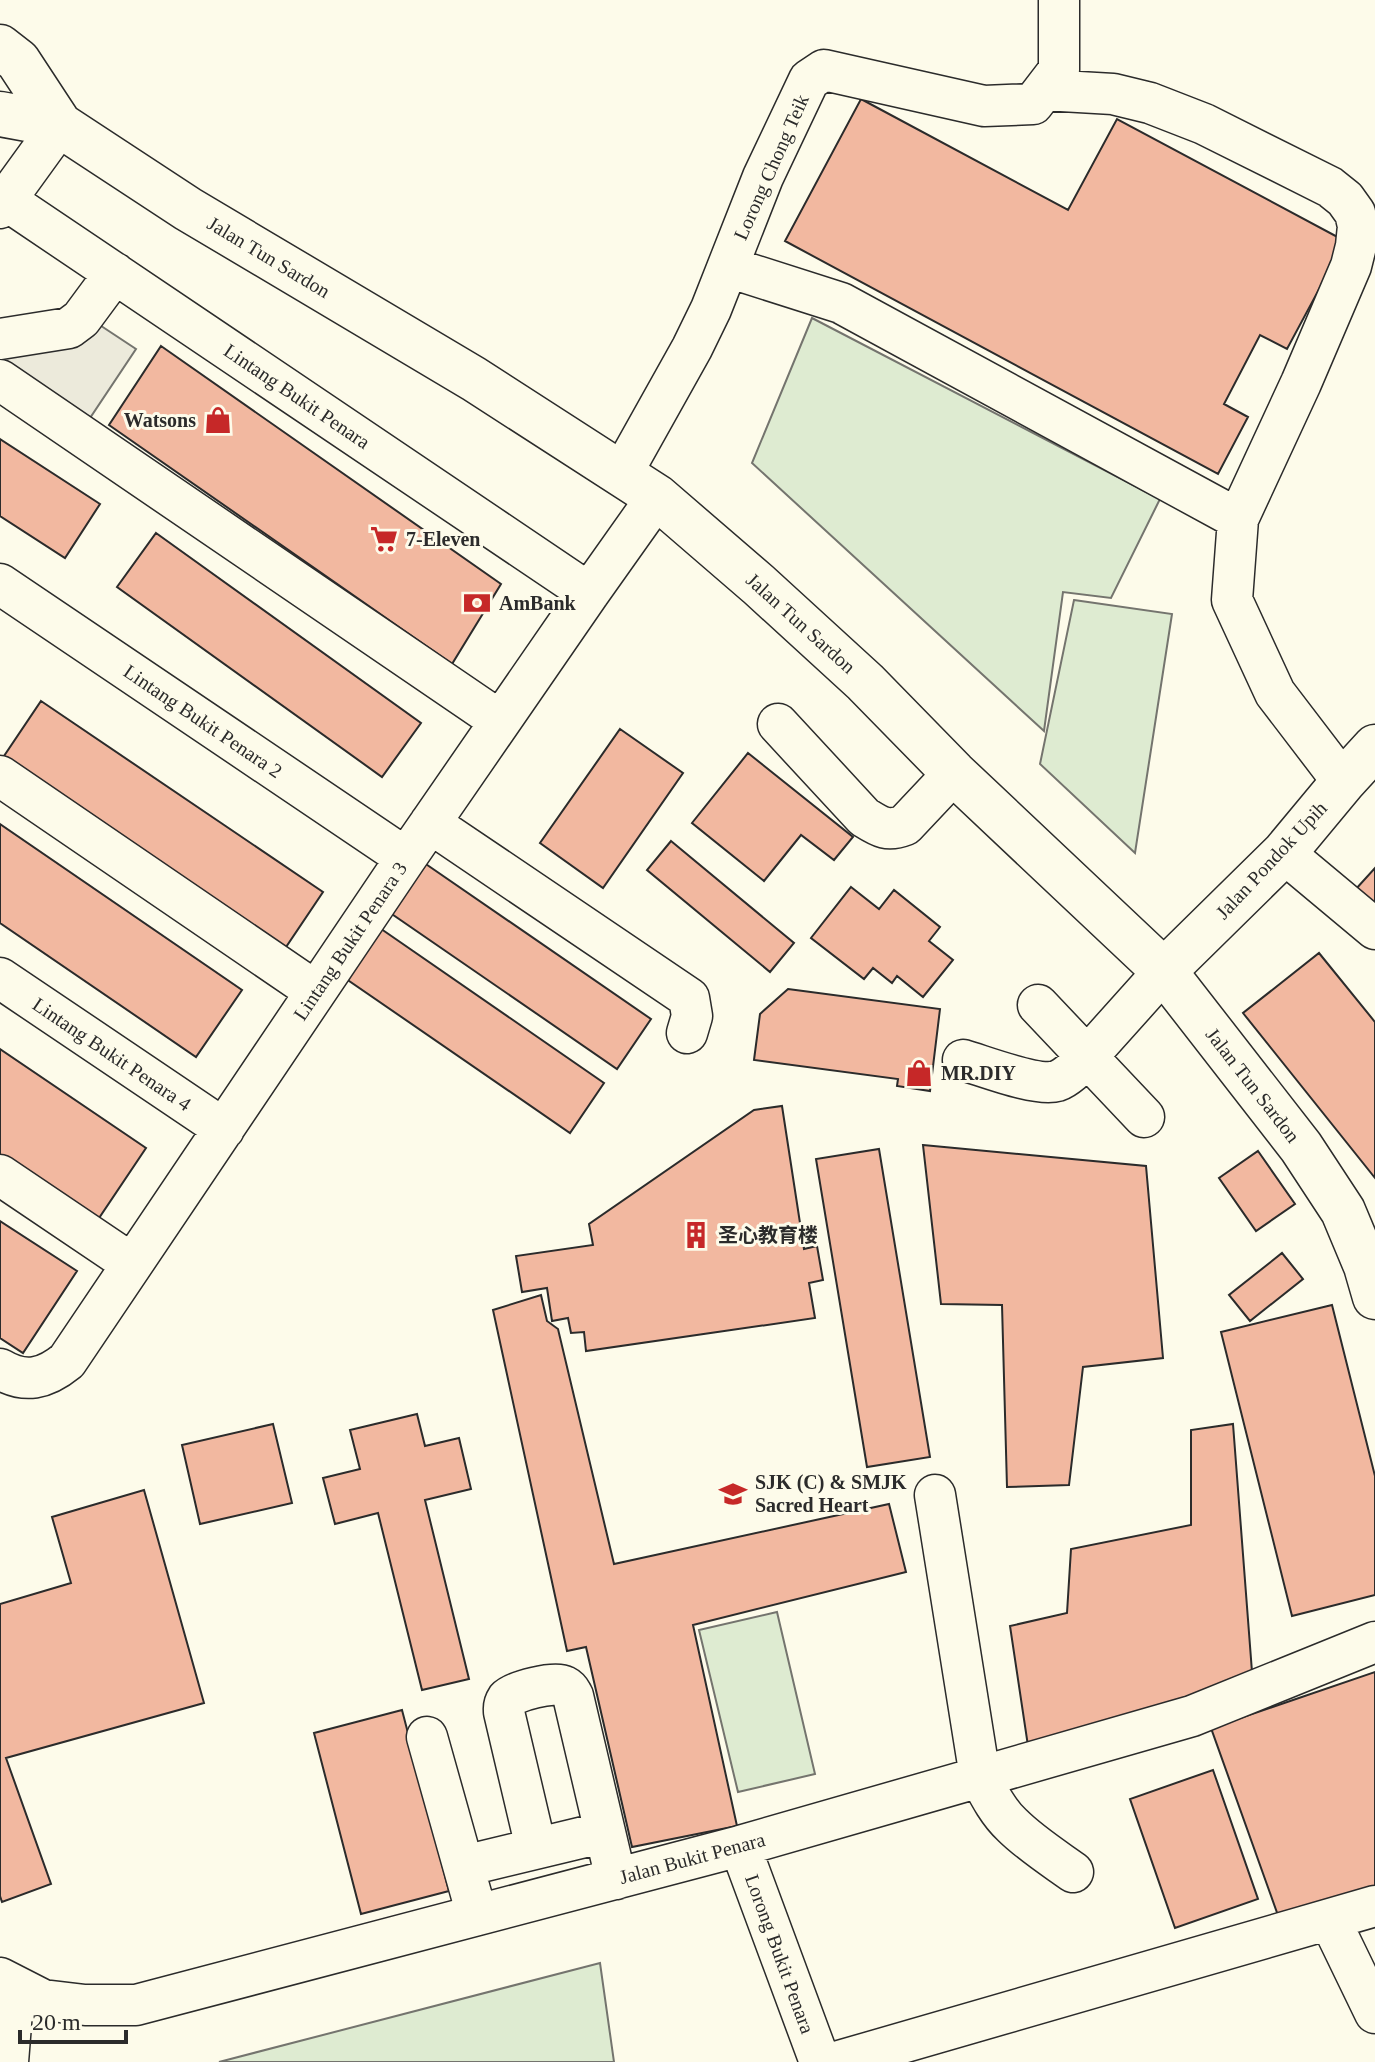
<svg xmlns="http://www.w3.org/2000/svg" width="1375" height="2062" font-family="'Times New Roman','Noto Sans SC',serif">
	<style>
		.green { fill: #deebd1; stroke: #74746e; stroke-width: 2 }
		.parking { fill: #eceadb; stroke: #74746e; stroke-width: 2 }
		.building { fill: #f2b8a0; stroke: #2b2b2b; stroke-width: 2 }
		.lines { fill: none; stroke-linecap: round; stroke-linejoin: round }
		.minor-casing { stroke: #2b2b2b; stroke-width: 43 }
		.major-casing { stroke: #2b2b2b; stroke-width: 47 }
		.minor { stroke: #fdfbea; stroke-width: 40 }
		.major { stroke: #fdfbea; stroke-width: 44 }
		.labels { text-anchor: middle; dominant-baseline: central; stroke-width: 6; stroke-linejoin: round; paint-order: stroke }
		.street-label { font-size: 20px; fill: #2b2b2b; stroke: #fdfbea }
		.poi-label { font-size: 20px; font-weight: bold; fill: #2b2b2b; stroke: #fdfbea; text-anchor: start }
	</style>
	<rect width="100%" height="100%" fill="#fdfbea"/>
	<path class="green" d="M812 318 1160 499 1111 598 1063 592 1044 731 752 463Z
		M1074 600 1172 614 1135 853 1040 764Z
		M777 1612 815 1774 738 1792 699 1630Z
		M600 1963 614 2062H219Z"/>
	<path class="parking" d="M80 312 136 349 74 442 0 392V331Z"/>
	<path class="building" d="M861 99 1068 210 1117 119 1345 241 1287 349 1260 335 1224 404 1248 417 1218 474 785 241Z
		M161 346 501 584 452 664 109 425Z
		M0 439 100 504 65 558 0 516Z
		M156 533 421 723 382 777 117 587Z
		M41 701 323 892 284 950 2 759Z
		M620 729 683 773 603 888 540 843Z
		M748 753 853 837 834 860 801 835 764 881 692 823Z
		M0 824 242 990 196 1057 0 923Z
		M671 841 794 943 770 972 647 870Z
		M420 860 651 1019 617 1069 386 910Z
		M1375 868V908L1355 890Z
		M851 887 879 909 894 890 940 927 929 941 953 960 923 997 897 976 892 983 873 968 864 979 811 938Z
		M374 924 604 1083 570 1133 339 974Z
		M1319 953 1375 1022V1178L1243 1013Z
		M788 989 940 1009 930 1091 897 1086 898 1079 754 1060 760 1014Z
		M0 1049 146 1148 95 1224 0 1160Z
		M782 1106 804 1249 817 1246 823 1280 809 1283 815 1318 586 1351 584 1332 571 1333 568 1318 552 1321 547 1288 522 1292 516 1256 593 1245 589 1224 754 1110Z
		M923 1145 1146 1166 1163 1358 1083 1367 1069 1485 1007 1487 1002 1305 941 1304Z
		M879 1149 930 1457 867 1467 816 1159Z
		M1258 1151 1295 1204 1256 1231 1219 1178Z
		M0 1221 77 1271 23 1353 0 1338Z
		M1282 1253 1303 1279 1250 1321 1229 1295Z
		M541 1295 547 1321 558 1329 614 1564 889 1504 906 1572 693 1625 737 1826 632 1847 586 1647 567 1651 493 1310Z
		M1332 1305 1375 1476V1595L1292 1616 1221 1332Z
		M417 1414 425 1446 459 1438 471 1489 425 1500 469 1679 422 1690 378 1513 335 1524 323 1478 360 1469 350 1430Z
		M273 1424 292 1503 200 1524 182 1445Z
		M1233 1424 1253 1685 1028 1746 1010 1626 1067 1613 1071 1549 1191 1525V1430Z
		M144 1490 204 1703 6 1758 51 1884 2 1902 0 1896V1604L71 1583 52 1517Z
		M1375 1672V1888L1280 1921 1211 1728Z
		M402 1710 449 1891 361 1914 314 1733Z
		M1213 1770 1258 1899 1175 1928 1130 1799Z"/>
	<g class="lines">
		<g class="minor-casing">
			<path id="minor" d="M1044 90 1113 94 1150 103 1204 124 1330 187 1345 199 1355 213 1358 226 1356 246 1351 266 1301 383 1238 519 1232 600 1275 693 1343 782
				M0 196 589 593
				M0 208 60 125
				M728 267 841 303 1238 519
				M0 339 69 328 81 319 115 273
				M0 380 500 721
				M621 475 692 348 711 309 763 177 809 80 824 70 984 106 1033 104 1059 70V0
				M0 584 406 858
				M778 724 864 817C880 827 887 832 905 825L954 773
				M0 776 315 991
				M430 823 689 998 692 1016 687 1033
				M1284 853 1375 929
				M0 978 224 1129
				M1038 1005 1144 1117
				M963 1060C984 1066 1037 1087 1057 1081 1068 1077 1079 1065 1087 1057L1164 971
				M0 1175 132 1264
				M0 1369C25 1384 45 1379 67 1361L406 858 589 593 657 497
				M935 1495 980 1777C989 1794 998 1812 1012 1825 1030 1843 1052 1857 1073 1872
				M427 1737 477 1915
				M740 1846 820 2062
				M536 1848 504 1712C504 1706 503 1705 507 1699 514 1691 555 1681 564 1686 570 1689 570 1691 573 1696L616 1879
				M464 1866 605 1832
				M1330 1920 1375 2013
				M0 1978 43 2000 85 2005H136L740 1846 1192 1716 1375 1642
				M8 2062 14 1986
				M836 2062 1375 1906"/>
		</g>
		<g class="major-casing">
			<path id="major" d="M0 47 18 61 60 125
				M0 114 60 125 188 209 474 379 657 497 759 585 865 682 954 773 1164 971 1301 1147 1343 1211 1366 1266 1375 1297
				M1164 971 1284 853 1343 782 1375 747"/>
		</g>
		<use href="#minor" class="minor"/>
		<use href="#major" class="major"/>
	</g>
	<defs>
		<g id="shop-bare" transform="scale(2.16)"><path d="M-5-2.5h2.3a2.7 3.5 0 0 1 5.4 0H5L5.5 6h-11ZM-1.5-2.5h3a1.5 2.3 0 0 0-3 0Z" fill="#c62828" stroke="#fdfbea" stroke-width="2.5" paint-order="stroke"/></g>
		<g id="supermarket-bare" transform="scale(2.16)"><path d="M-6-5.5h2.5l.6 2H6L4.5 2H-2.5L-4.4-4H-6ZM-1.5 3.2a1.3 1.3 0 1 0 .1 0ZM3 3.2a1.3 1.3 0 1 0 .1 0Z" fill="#c62828" stroke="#fdfbea" stroke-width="2.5" paint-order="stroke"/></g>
		<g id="bank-bare" transform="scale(2.16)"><path d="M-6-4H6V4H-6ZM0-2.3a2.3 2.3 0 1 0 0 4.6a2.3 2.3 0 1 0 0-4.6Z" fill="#c62828" stroke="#fdfbea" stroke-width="2.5" paint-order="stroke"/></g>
		<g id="building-bare" transform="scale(2.16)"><path d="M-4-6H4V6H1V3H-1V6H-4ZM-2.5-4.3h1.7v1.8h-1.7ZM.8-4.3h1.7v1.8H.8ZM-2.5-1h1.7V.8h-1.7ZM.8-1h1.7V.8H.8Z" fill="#c62828" stroke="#fdfbea" stroke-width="2.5" paint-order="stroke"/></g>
		<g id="school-bare" transform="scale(2.16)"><path d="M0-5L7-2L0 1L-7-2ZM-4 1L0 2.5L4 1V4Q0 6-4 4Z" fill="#c62828" stroke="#fdfbea" stroke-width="2.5" paint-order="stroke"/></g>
	</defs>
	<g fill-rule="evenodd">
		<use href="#shop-bare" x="218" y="420"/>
		<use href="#supermarket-bare" x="384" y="539"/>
		<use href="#bank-bare" x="477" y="603"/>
		<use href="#shop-bare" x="919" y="1073"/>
		<use href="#building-bare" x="696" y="1235"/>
		<use href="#school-bare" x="733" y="1494"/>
	</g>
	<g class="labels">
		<g class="street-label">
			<text transform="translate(771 167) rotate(-66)">Lorong Chong Teik</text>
			<text transform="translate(269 257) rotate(31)">Jalan Tun Sardon</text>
			<text transform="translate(297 396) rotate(34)">Lintang Bukit Penara</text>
			<text transform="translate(801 623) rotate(42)">Jalan Tun Sardon</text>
			<text transform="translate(203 721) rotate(34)">Lintang Bukit Penara 2</text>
			<text transform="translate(1271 860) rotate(-47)">Jalan Pondok Upih</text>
			<text transform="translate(350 941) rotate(-56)">Lintang Bukit Penara 3</text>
			<text transform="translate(112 1054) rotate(34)">Lintang Bukit Penara 4</text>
			<text transform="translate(1253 1085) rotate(52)">Jalan Tun Sardon</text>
			<text transform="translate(692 1858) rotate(-15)">Jalan Bukit Penara</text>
			<text transform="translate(780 1954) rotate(70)">Lorong Bukit Penara</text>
		</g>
		<g class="poi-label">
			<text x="196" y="420" text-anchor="end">Watsons</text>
			<text x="406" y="539">7-Eleven</text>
			<text x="499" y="603">AmBank</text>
			<text x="941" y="1073">MR.DIY</text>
			<text x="718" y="1235">圣心教育楼</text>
			<text x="755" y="1482">SJK (C) &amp; SMJK<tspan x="755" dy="23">Sacred Heart</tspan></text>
		</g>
	</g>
	<path d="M20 2030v12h106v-12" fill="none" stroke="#2b2b2b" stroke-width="4"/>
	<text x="32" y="2030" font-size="24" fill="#2b2b2b" stroke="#fdfbea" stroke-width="6" paint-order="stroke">20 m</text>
</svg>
